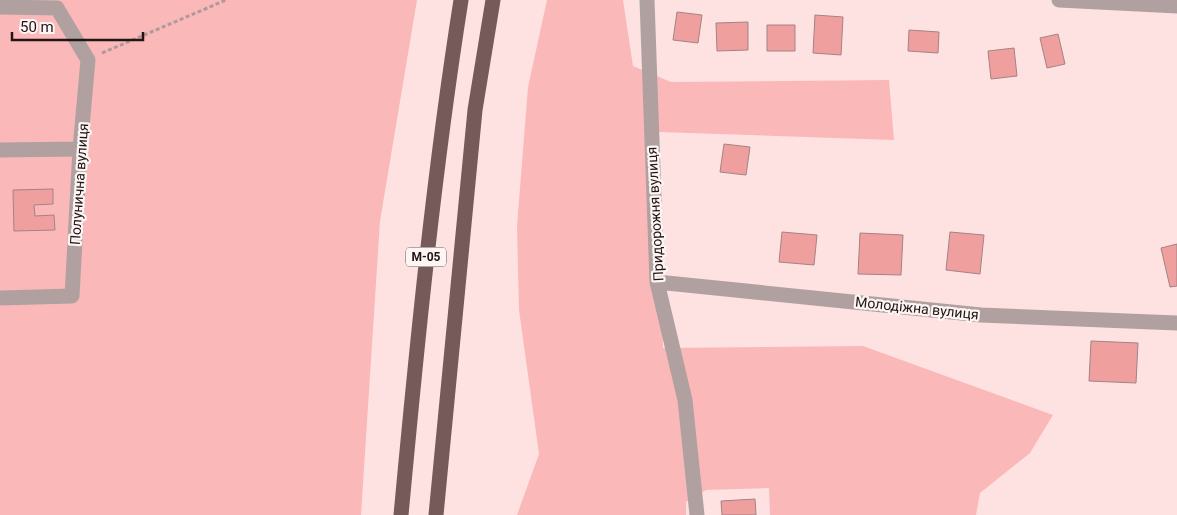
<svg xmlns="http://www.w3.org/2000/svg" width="1177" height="515" font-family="Roboto,sans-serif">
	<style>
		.green { fill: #fbb8b8 }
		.building { fill: #f09f9f; stroke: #a38383 }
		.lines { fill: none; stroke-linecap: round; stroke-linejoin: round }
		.path { stroke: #b09a99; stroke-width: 3; stroke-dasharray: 4 2.5; stroke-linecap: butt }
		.minor { stroke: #b0a1a0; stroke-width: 15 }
		.trunk { stroke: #765a5a; stroke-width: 15 }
		.labels { text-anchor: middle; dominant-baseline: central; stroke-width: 4.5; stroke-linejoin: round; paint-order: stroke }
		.shield { fill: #fcf5f4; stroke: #635858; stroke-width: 1 }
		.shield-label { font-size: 12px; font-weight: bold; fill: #211515 }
		.street-label { font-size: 14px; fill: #211515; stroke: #fcf5f4 }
	</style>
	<rect width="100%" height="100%" fill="#fee2e1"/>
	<path class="green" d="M0 0H417L380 221 361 515H0Z
		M547 0H623L633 66 671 82 889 80 894 140 659 132 663 348 863 346 1053 415 1030 453 980 493 976 515H770L769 488 706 490 686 502V515H517L539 454 519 310 517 226 528 87Z"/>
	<path class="building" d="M677 12 702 15 698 43 673 40Z
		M815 15 843 17 841 55 813 53Z
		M748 22V50L717 51 716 23Z
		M767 25H795V51H767Z
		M909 30 939 32 938 53 908 51Z
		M1058 34 1065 64 1047 68 1040 38Z
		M1014 48 1017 76 991 79 988 51Z
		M724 144 750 147 746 175 720 172Z
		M53 189V204L34 205 35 216 54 215 55 230 14 231 13 190Z
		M782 232 817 235 814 265 779 262Z
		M950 232 984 235 980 274 946 270Z
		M860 233 903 235 901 275 858 274Z
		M1177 244V286L1170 287 1161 248Z
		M1091 341 1138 343 1136 383 1089 381Z
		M755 499 756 515H722L721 501Z"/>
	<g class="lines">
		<path class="path" d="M102 53 226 0"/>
		<path class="minor" d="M647 0 657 282 685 400 697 515
			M1059 0 1177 6
			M0 7 57 8 88 60 80 149 72 296 0 298
			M0 150 80 149
			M657 282 981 315 1177 323"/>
		<path class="trunk" d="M401 515C417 343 434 171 461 0
			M436 515 475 110 493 0"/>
	</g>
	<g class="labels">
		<rect class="shield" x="406" y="247.5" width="40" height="19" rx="4"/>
		<g class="shield-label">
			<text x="426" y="257">М-05</text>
		</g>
		<g class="street-label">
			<text transform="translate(79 184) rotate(-86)">Полунична вулиця</text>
			<text transform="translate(655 214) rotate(-93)">Придорожня вулиця</text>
			<text transform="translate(917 308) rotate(6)">Молодіжна вулиця</text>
		</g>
	</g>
	<path d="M12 32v8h131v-8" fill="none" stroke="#211515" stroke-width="2.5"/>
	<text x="20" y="32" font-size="15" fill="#211515" stroke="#fcf5f4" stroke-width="4" paint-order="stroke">50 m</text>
</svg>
